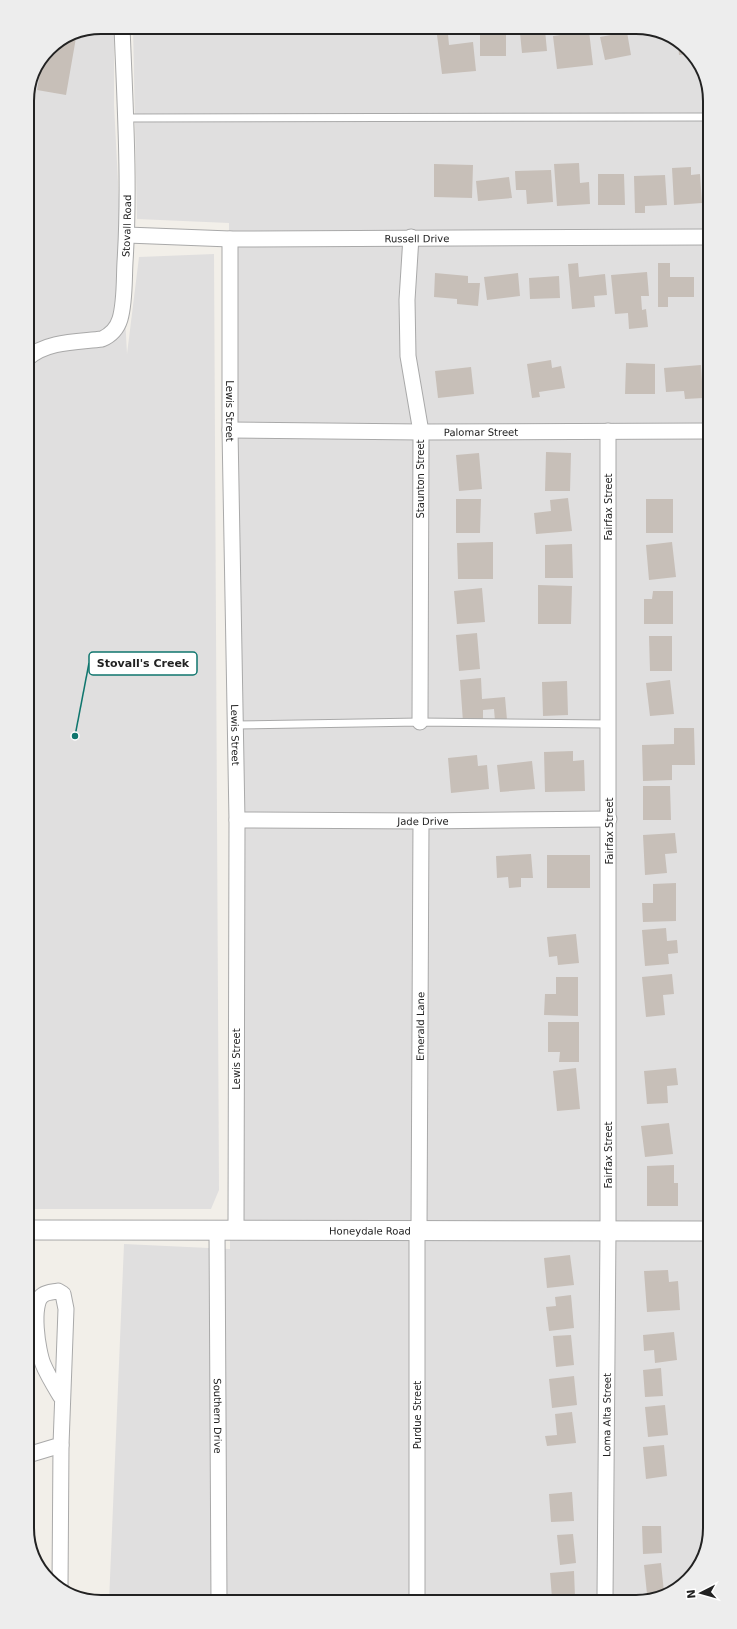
<svg xmlns="http://www.w3.org/2000/svg" width="737" height="1629" font-family="'DejaVu Sans',sans-serif">
	<style>
		.residential { fill: #e0dfdf }
		.building { fill: #c7bfb8 }
		.lines { fill: none; stroke-linecap: round; stroke-linejoin: round }
		.service-casing { stroke: #a9a9a9; stroke-width: 9 }
		.minor-casing { stroke: #a9a9a9; stroke-width: 17 }
		.tertiary-casing { stroke: #a9a9a9; stroke-width: 21 }
		.service { stroke: #fff; stroke-width: 7 }
		.minor { stroke: #fff; stroke-width: 15 }
		.tertiary { stroke: #fff; stroke-width: 19 }
		.labels { text-anchor: middle; dominant-baseline: central; stroke-width: 3; stroke-linejoin: round; paint-order: stroke }
		.street-label { font-size: 10px; fill: #222; stroke: #fff }
		.rim { fill: none; stroke: #222; stroke-width: 2 }
		.leader { fill: none; stroke: #0f766e; stroke-width: 1.5 }
		.callout-dot { fill: #0f766e; stroke: #fff; stroke-width: 1.5 }
		.callout { fill: #fff; stroke: #0f766e; stroke-width: 1.5 }
		.callout-label { font-size: 11px; text-anchor: middle; font-weight: bold; fill: #222 }
	</style>
	<rect width="100%" height="100%" fill="#f2efe9"/>
	<path class="residential" d="M101 27H114V105L127 354 139 257 214 254 219 1190 211 1209H30L27 96 49 48 73 33Z
		M133 27H641L681 42 706 77 710 1528 695 1573 660 1598 109 1602 124 1244 230 1249 229 223 137 219Z"/>
	<path class="building" d="M545 30 547 51 522 53 520 33Z
		M589 31 593 65 557 69 553 36Z
		M77 32 66 95 37 90 41 66 49 48 73 33Z
		M480 32 506 33V56H480Z
		M627 32 631 55 605 60 600 37Z
		M448 34 449 45 473 42 476 71 442 74 437 35Z
		M678 41 681 42 690 54 679 55Z
		M579 163 580 183 589 182 590 204 557 206 554 164Z
		M434 164 473 165 472 198 434 197Z
		M691 167V175L700 174 702 203 674 205 672 168Z
		M551 170 553 202 527 204 526 190H516L515 171Z
		M598 174H624L625 205H598Z
		M665 175 667 205 645 206V213H635L634 176Z
		M509 177 512 198 478 201 476 181Z
		M578 263 579 277 605 274 607 295 594 296 595 307 572 309 568 264Z
		M658 263H670V277H694V297H668V307H658Z
		M647 272 649 296H641L642 310 646 309 648 327 629 329 628 313 615 314 611 275Z
		M435 273 468 276V283H480L478 306 457 304V299L434 297Z
		M518 273 520 296 487 300 484 277Z
		M559 276 560 298 530 299 529 278Z
		M551 360 552 368 561 366 565 388 539 392 540 397 532 398 527 364Z
		M626 363 655 364V394H625Z
		M701 365 703 398 685 399 684 391 666 392 664 368Z
		M471 367 474 394 438 398 435 371Z
		M546 452 571 453 570 491H545Z
		M479 453 482 489 459 491 456 455Z
		M568 498 572 531 536 534 534 513 551 511 550 500Z
		M456 499H481L480 533H456Z
		M646 499H673V533H646Z
		M493 542V579H458L457 543Z
		M672 542 676 577 649 580 646 545Z
		M572 544 573 578H545V545Z
		M538 585 572 586 571 624H538Z
		M482 588 485 622 457 624 454 591Z
		M653 591H673V624H644V599H652Z
		M477 633 480 669 459 671 456 635Z
		M649 636H672V671H650Z
		M481 678 482 699 505 697 507 720 495 721 494 709 483 710V720L463 722 460 680Z
		M670 680 674 714 650 716 646 683Z
		M567 681 568 715 543 716 542 682Z
		M674 728H694L695 765H672V780L643 781 642 745 674 744Z
		M573 751V761L584 760 585 791 545 792 544 752Z
		M477 755 478 766 487 765 489 789 451 793 448 758Z
		M532 761 535 789 500 792 497 765Z
		M643 786H670L671 820H643Z
		M675 833 677 853 665 854 667 873 645 875 643 835Z
		M531 854 533 878H521V887L509 888 508 877 497 878 496 856Z
		M547 855H590V888H547Z
		M676 883V921L643 922 642 903H653V884Z
		M666 928 667 941 677 940 678 953 668 954 669 964 645 966 642 930Z
		M576 934 579 963 558 965 557 956 549 957 547 937Z
		M672 974 674 994 663 995 665 1015 646 1017 642 977Z
		M556 977H578V1016L544 1015 545 994H556Z
		M548 1022H579V1062H559L560 1052H548Z
		M576 1068 580 1109 557 1111 553 1071Z
		M676 1068 678 1085 667 1086 668 1103 647 1104 644 1071Z
		M669 1123 673 1154 645 1157 641 1126Z
		M674 1165V1183H678V1206H647V1166Z
		M570 1255 574 1285 547 1288 544 1258Z
		M668 1270 669 1282 678 1281 680 1310 647 1312 644 1271Z
		M571 1295 574 1328 549 1331 546 1307 556 1306 555 1297Z
		M674 1332 677 1360 655 1363 654 1350 644 1351 643 1335Z
		M571 1335 574 1365 556 1367 553 1336Z
		M661 1368 663 1396 645 1397 643 1370Z
		M574 1376 577 1405 552 1408 549 1379Z
		M665 1405 668 1435 648 1437 645 1407Z
		M572 1412 576 1443 547 1446 545 1436 557 1435 555 1414Z
		M664 1445 667 1476 646 1479 643 1447Z
		M572 1492 574 1521 551 1522 549 1494Z
		M642 1526H661L662 1553 643 1554Z
		M573 1534 576 1563 560 1565 557 1535Z
		M661 1563 664 1592 647 1594 644 1565Z
		M574 1571 575 1597 552 1598 550 1573Z"/>
	<g class="lines">
		<g class="service-casing">
			<path id="service" d="M125 118 706 117
				M235 725 420 722 608 724"/>
		</g>
		<g class="minor-casing">
			<g id="minor">
				<path id="s1" d="M127 235 230 239 706 237"/>
				<path d="M411 237 407 300 408 356 421 432 420 722"/>
				<path id="s2" d="M230 239V430L237 820 236 1230"/>
				<path id="s3" d="M28 358C47 341 78 342 102 339 111 335 117 329 120 319 125 302 124 280 125 262 130 184 125 105 122 27"/>
				<path id="s4" d="M230 430 421 432 707 431"/>
				<path id="s5" d="M237 820 421 821 609 819"/>
				<path id="s6" d="M217 1230 219 1601"/>
				<path d="M31 1454 61 1445 66 1309 63 1294 58 1291C53 1292 47 1292 43 1295 30 1303 38 1352 43 1364 48 1376 55 1387 61 1397"/>
				<path d="M60 1588 61 1445"/>
				<path id="s7" d="M605 1598 608 1231V431"/>
				<path id="s8" d="M417 1600V1236L419 1231 421 821"/>
			</g>
		</g>
		<g class="tertiary-casing">
			<g id="tertiary">
				<path id="s9" d="M30 1230 709 1231"/>
			</g>
		</g>
		<use href="#service" class="service"/>
		<use href="#minor" class="minor"/>
		<use href="#tertiary" class="tertiary"/>
	</g>
	<g class="labels">
		<g class="street-label">
			<text stroke="none"><textPath href="#s3" startOffset="199">Stovall Road</textPath></text>
			<text stroke="none"><textPath href="#s1" startOffset="290">Russell Drive</textPath></text>
			<text stroke="none"><textPath href="#s2" startOffset="172">Lewis Street</textPath></text>
			<text stroke="none"><textPath href="#s4" startOffset="251">Palomar Street</textPath></text>
			<text transform="translate(420 479) rotate(-90)">Staunton Street</text>
			<text transform="translate(608 507) rotate(-90)">Fairfax Street</text>
			<text stroke="none"><textPath href="#s2" startOffset="496">Lewis Street</textPath></text>
			<text stroke="none"><textPath href="#s5" startOffset="186">Jade Drive</textPath></text>
			<text transform="translate(609 831) rotate(-90)">Fairfax Street</text>
			<text stroke="none"><textPath href="#s8" startOffset="574">Emerald Lane</textPath></text>
			<text transform="translate(236 1059) rotate(-90)">Lewis Street</text>
			<text transform="translate(608 1155) rotate(-90)">Fairfax Street</text>
			<text stroke="none"><textPath href="#s9" startOffset="340">Honeydale Road</textPath></text>
			<text transform="translate(417 1415) rotate(-90)">Purdue Street</text>
			<text stroke="none"><textPath href="#s7" startOffset="183">Loma Alta Street</textPath></text>
			<text stroke="none"><textPath href="#s6" startOffset="186">Southern Drive</textPath></text>
		</g>
	</g>
	<path d="M0 0H737V1629H0ZM101 34H636A67 67 0 0 1 703 101V1528A67 67 0 0 1 636 1595H101A67 67 0 0 1 34 1528V101A67 67 0 0 1 101 34Z" fill="#ededed" fill-rule="evenodd"/>
	<path class="rim" d="M101 34H636A67 67 0 0 1 703 101V1528A67 67 0 0 1 636 1595H101A67 67 0 0 1 34 1528V101A67 67 0 0 1 101 34Z"/>
	<path class="leader" d="M75 736L89 663"/>
	<circle class="callout-dot" cx="75" cy="736" r="4"/>
	<rect class="callout" x="89" y="652" width="108" height="23" rx="4"/>
	<g class="callout-label">
		<text x="143" y="667">Stovall's Creek</text>
	</g>
	<g transform="translate(701 1593) rotate(264)" stroke="#ffffff" stroke-width="3" paint-order="stroke">
	<path d="M0-3L7 15L0 10L-7 15Z" fill="#222222"/>
	<text y="-6" font-size="11" font-weight="bold" text-anchor="middle" fill="#222222">N</text>
	</g>
</svg>
